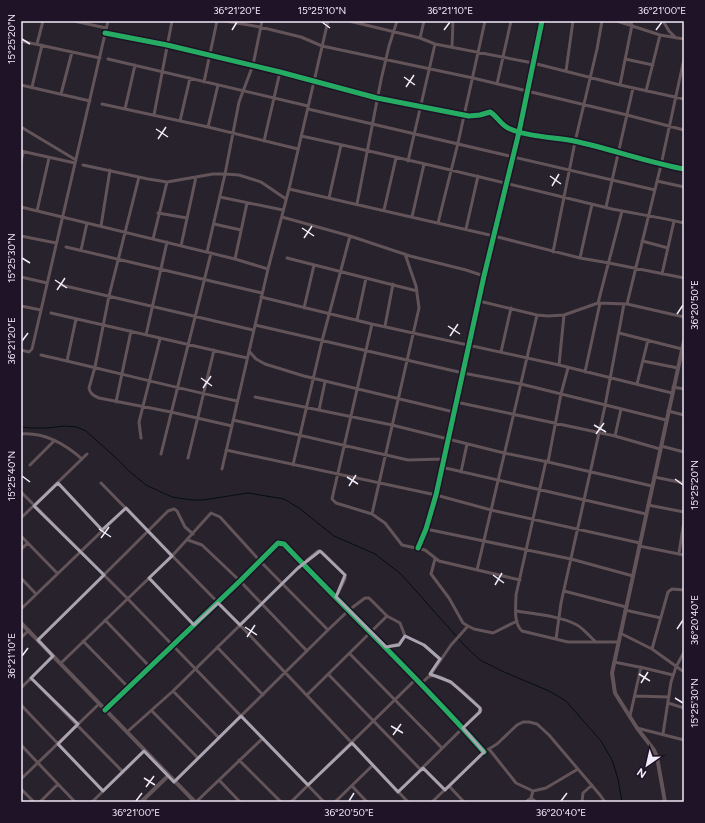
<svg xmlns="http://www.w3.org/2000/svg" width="705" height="823" font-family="Figtree,sans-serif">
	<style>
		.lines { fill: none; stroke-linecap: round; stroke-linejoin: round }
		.stream { stroke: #040f12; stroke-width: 1 }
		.minor { stroke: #625458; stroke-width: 3 }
		.tertiary { stroke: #625458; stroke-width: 4 }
		.cycleway-casing { stroke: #1e1327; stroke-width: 8 }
		.cycleway { stroke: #26ab63; stroke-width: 5 }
		.marked { fill: none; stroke: #aaa4b1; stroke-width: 3; stroke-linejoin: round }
		.ticks { fill: none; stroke: #f1eaf8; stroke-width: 1.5 }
		.neatline { fill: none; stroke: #f1eaf8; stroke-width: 1.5 }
		.ticks-label { font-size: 10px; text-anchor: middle; fill: #f1eaf8 }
	</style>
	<rect width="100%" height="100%" fill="#27222c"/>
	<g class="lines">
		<path class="stream" d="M21 427 30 428H48L64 426 77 427 86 431 116 458 129 471 146 485 172 497 191 500H203L248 493 284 499 299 508 334 536 375 554 401 574 465 646 480 660 504 672 549 691 566 701 601 741 612 760 618 779 622 802"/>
		<path class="minor" d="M74 21 106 28
			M225 21 260 27 301 37 322 46 473 78 627 115 684 130
			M349 21 420 38 435 44 533 63 620 85 684 99
			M617 21 660 35 684 39
			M663 21 669 31 676 38
			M105 33 167 45 280 72 377 98 469 116 480 115 490 112C497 116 500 124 508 128 528 137 552 137 574 141 611 149 647 162 684 169
			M420 38 424 21
			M21 41 100 58
			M37 44 43 21
			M452 47 453 21
			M108 59 308 106
			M625 59 653 65
			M566 71 573 21
			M204 82 217 21
			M497 84 511 21
			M21 85 90 101
			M620 85 632 25 630 21
			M32 87 42 45
			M646 91 660 35
			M61 94 72 52
			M102 104 208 127 298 149
			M125 109 135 65
			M308 109 655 190
			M154 115 172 21
			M180 121 190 78
			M21 127 76 160
			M208 127 218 85
			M301 136C405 158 509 184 612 209 636 214 660 217 684 223
			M264 141 280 72
			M21 151 75 163
			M408 161 435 44
			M21 162 23 152
			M83 165 148 179 167 182 213 174H225L239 175 261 182 286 199
			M139 177 109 296 95 367 89 388C90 394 94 396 99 398L171 412 232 426
			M657 181 684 187
			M289 189 494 236 580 258 609 263 684 278
			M220 197 283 210
			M329 198 341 145
			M357 204 381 80 389 46 397 21
			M21 207 235 259 268 269
			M606 207 633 88
			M384 210 396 158
			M37 211 49 158
			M158 213 187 218
			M282 217 350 236 410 256 466 270 484 276
			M412 217 424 164
			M438 223 458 143 485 21
			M214 224 241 230
			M101 226 110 170
			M466 229 478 176
			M21 236 56 243
			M153 239 167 182
			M642 241 668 248
			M181 246 196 177
			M66 247 262 293
			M81 250 87 223
			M207 252 225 174 239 102 253 65 262 21
			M553 252 575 142 597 49 602 21
			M287 258 417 291
			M580 258 592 204
			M235 259 247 203
			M662 274 674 221
			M21 277 47 283
			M61 285 253 330
			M261 297 372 324 559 365 672 393
			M479 301 537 315 548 316 564 315 598 303 627 304 684 317
			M598 303 622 211
			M627 304 661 165 684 59
			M21 306 41 310
			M304 308 314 265
			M51 313 247 358
			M357 320 366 278
			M372 324 332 499 336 503 372 514 385 523 402 545 425 550 439 561 520 580
			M255 325 463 373 521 384 666 420
			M385 326 393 284
			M619 333 682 349
			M146 335 167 242
			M21 350 29 352 32 349 108 21
			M249 351 256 359 265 364 304 376 454 412
			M501 352 511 308
			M41 355C107 370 171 387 237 401
			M67 361 76 319
			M643 361 678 368
			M559 365 564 315
			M585 372 600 303
			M637 384 648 340
			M673 387 684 389
			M255 397 392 425 504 453 548 462 652 486
			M116 402 131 331
			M456 402 615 436 660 449
			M319 410 325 382
			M668 411 684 415
			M233 420 408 460 443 459
			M21 434C44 432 65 444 82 459
			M615 436 621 409
			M141 438 139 422 160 339
			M661 446 684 452
			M226 450 436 495 491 510 640 543
			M161 454 211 253
			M188 458 214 350
			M546 461 516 595C516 606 513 623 522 631L568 642H618
			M548 462 561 394 568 368
			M30 465 54 441
			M293 465 322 341 350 236
			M441 467 646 514
			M222 469 268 269 289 189 328 21
			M461 472 467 444
			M654 477 684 483
			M58 483 102 530
			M101 483 240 625 408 802
			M21 492 128 599 324 802
			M648 505 684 512
			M372 514 419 308 416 286 405 254
			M21 518 87 454
			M426 529 571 559 633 576
			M21 536 57 573
			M188 540 202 545 240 581 307 651
			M639 546 684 555
			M418 548 426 529 436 495 484 276 519 132 542 21
			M21 549 28 543
			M679 553 684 521
			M435 559 431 574 449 598 463 623 468 626 474 629 493 633 517 621
			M477 570 537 315
			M21 578 36 594
			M149 578 194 625
			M564 591 626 607
			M21 609 126 508
			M625 610 661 618
			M516 611C534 614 561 616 577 625 584 629 590 637 596 642
			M105 620 150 667
			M620 633 652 649 684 672
			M21 638 29 630
			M556 639 561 603 605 406 624 304
			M38 640 127 552 168 511 174 509 177 511 185 527 193 534
			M83 641 129 688
			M217 647 263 695
			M386 647 399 644 405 636
			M652 649 668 592 672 589 684 590
			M350 654 442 748
			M614 662 644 668 673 675
			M61 663 172 556 211 513 220 517 260 561 328 630
			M329 675 421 770
			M429 677 451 645 468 626
			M31 678 123 772
			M21 688 53 656
			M173 691 219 738
			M307 695 387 616
			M635 696 669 697
			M668 703 684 708
			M21 705 103 791
			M105 710 240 581 278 543 284 544C350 614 421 680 484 752
			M152 711 198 758
			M630 716 641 667
			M637 728 684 740
			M127 732 173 691 298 568 318 551 322 552 345 575V579L336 597
			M663 734 671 682 676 667 684 652
			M21 745 75 802
			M489 749 516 783 533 791
			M239 760 281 802
			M423 768 445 790
			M21 779 99 704
			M219 780 240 802
			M174 782 328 630 349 610 365 598H369L387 616 400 623 405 636 424 645 440 659
			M352 786 367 802
			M449 786 464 802
			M21 789 34 802
			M533 791 546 788 578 769
			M398 792 481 710 480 708C471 699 442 669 428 677 426 679 423 682 421 684
			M531 798 536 802
			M40 802 58 784
			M92 802 144 751
			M196 802 263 738
			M291 802 416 679
			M335 802 373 765
			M432 802 484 752 497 744 517 725 523 722H529L537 724 549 735 600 795 605 802
			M526 802 531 798 533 791
			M582 802 583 793 592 785"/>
		<path class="tertiary" d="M21 623 195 802
			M141 802 168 776
			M665 802 657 757 654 750 637 728 615 693 612 673 684 341"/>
		<g class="cycleway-casing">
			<path id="cycleway" d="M105 33 167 45 280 72 377 98 469 116 480 115 490 112C497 116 500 124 508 128 528 137 552 137 574 141 611 149 647 162 684 169
				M418 548 426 529 436 495 484 276 519 132 542 21
				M105 710 240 581 278 543 284 544C350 614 421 680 484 752"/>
		</g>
		<use href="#cycleway" class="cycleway"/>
	</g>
	<path class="marked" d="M58 483 102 530 126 508 172 556 149 578 194 625 218 603 240 625 298 568 320 551 345 575 336 597 386 647 399 645 405 636 424 645 440 659 430 674 451 682 480 708V712L463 728 484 752 445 790 423 768 398 792 352 743 308 785 241 716 174 782 144 751 103 791 58 744 78 724 31 678 53 656 38 640 104 575 34 506Z"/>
	<path class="ticks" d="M322 22 330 28M232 30 237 22M444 30 450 22M656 30 662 22M22 39 30 44M404 77 415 85M406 87 414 75M156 129 168 137M158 139 166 127M550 176 561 184M552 186 559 174M302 228 314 236M304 238 312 226M22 258 30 263M55 280 67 288M57 290 65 278M677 314 683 305M448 326 460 334M450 336 458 324M22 341 28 333M201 378 212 386M203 388 211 376M594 425 606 432M596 434 604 423M22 476 30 482M347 477 358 484M675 479 683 485M349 486 356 475M99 529 111 537M101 538 109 527M493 575 504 583M495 585 502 573M245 627 257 635M677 629 683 620M247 637 255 625M22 656 28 648M639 674 650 681M641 683 648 672M675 698 683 703M391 726 403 733M393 735 401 724M144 778 155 785M146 787 154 776M136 801 142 793M349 801 354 793M561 801 567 793"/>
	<rect width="705" height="823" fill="none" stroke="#1e1327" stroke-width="44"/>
	<g transform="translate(647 765) rotate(214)" stroke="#1e1327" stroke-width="3" paint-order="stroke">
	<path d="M0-3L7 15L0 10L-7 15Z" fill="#f1eaf8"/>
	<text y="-6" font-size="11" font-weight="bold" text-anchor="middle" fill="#f1eaf8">N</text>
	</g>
	<rect x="22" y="22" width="661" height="779" class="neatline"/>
	<g class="ticks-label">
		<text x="237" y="14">36°21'20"E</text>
		<text x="322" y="14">15°25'10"N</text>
		<text x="450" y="14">36°21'10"E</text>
		<text x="662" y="14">36°21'00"E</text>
		<text transform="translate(11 39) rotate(-90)" y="4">15°25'20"N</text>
		<text transform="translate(11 258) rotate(-90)" y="4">15°25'30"N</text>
		<text transform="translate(694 305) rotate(-90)" y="4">36°20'50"E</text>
		<text transform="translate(11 341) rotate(-90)" y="4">36°21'20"E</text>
		<text transform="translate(11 476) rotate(-90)" y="4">15°25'40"N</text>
		<text transform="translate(694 485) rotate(-90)" y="4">15°25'20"N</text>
		<text transform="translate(694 620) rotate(-90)" y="4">36°20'40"E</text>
		<text transform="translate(11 656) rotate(-90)" y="4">36°21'10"E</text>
		<text transform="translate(694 703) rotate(-90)" y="4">15°25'30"N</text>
		<text x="136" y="816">36°21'00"E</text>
		<text x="349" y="816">36°20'50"E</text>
		<text x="561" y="816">36°20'40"E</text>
	</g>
</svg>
